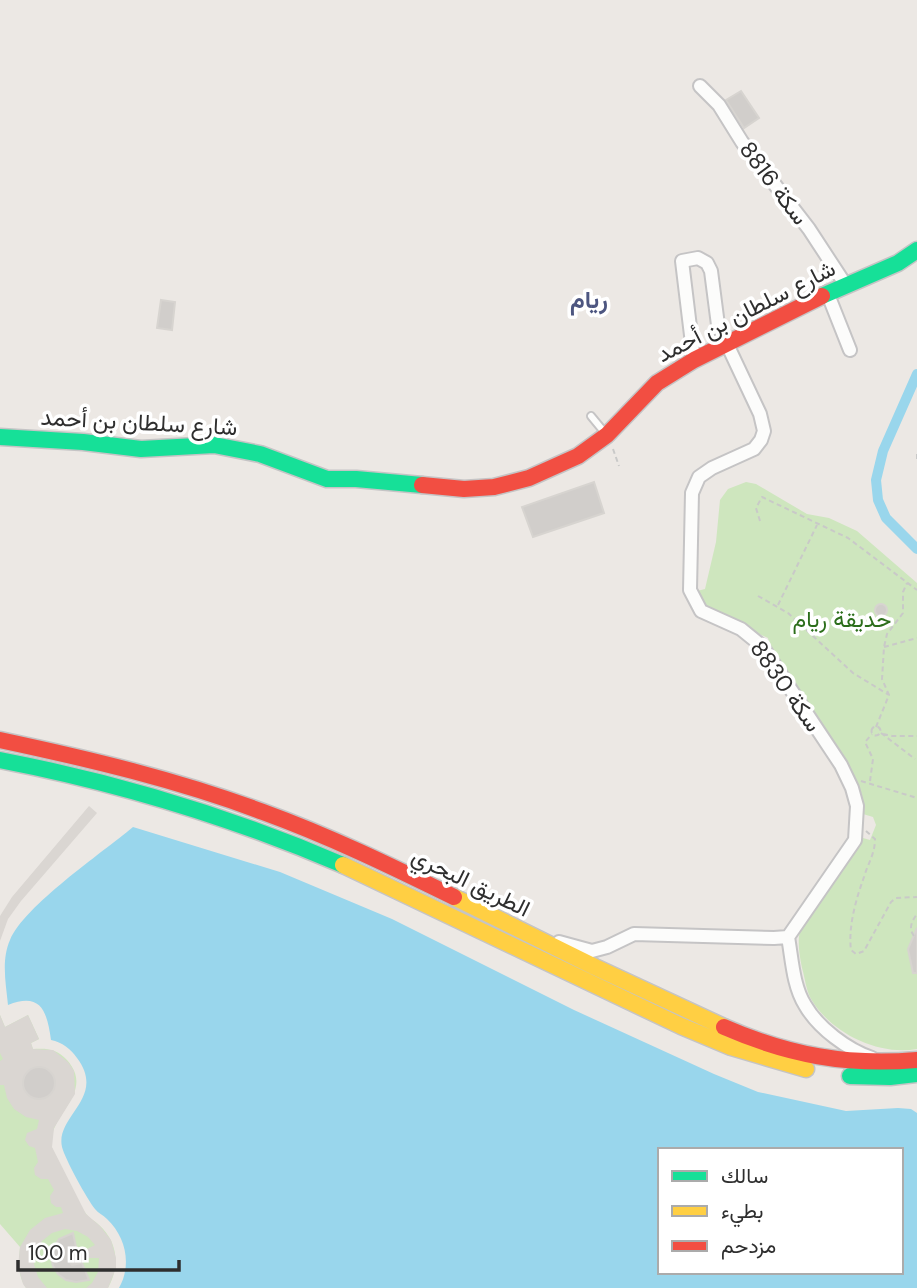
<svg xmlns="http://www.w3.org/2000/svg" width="917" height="1288" font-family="'DM Sans',Vazirmatn,sans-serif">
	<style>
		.green { fill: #cee6be }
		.plaza { fill: #dad6d2 }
		.water { fill: #99d6ec; fill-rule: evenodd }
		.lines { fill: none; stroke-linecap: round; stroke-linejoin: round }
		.canal { stroke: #99d6ec; stroke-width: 10 }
		.building { fill: #d1cecb; stroke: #d7d4d0; stroke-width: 2 }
		.lane-casing { stroke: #c5c4c5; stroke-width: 10 }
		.street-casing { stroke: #c5c4c5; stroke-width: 16 }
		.fast-casing { stroke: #c5c4c5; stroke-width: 19 }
		.slow-casing { stroke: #c5c4c5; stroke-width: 19 }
		.jam-casing { stroke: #c5c4c5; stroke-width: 19 }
		.path { stroke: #c9c9c8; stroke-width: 2; stroke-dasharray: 5 3.5; stroke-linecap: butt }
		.lane { stroke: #fcfcfb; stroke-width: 6 }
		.street { stroke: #fcfcfb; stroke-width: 12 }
		.fast { stroke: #16e098; stroke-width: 16 }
		.slow { stroke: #ffcf43; stroke-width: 16 }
		.jam { stroke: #f24e42; stroke-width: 16 }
		.labels { text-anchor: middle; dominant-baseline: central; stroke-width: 7; stroke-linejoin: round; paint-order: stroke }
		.street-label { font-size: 23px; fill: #2e2e2e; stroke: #fff }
		.park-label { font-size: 23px; fill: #2c6e1b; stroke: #fff }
		.neighbourhood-label { font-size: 24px; font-weight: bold; fill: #4d5680; stroke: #fff }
	</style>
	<rect width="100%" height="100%" fill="#ece8e4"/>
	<path class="green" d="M746 482 756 484 807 514 829 518 857 531 917 583V1049C878 1056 831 1033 811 999 806 990 805 978 802 968 799 954 797 939 801 926L863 838 870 840 876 825 873 817 863 814 862 795 853 777 770 648 768 638 704 608 697 591 705 589 716 542 720 500 728 489Z
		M0 1015 5 1027 28 1015 39 1039 31 1043 33 1049C47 1048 57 1049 67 1060 97 1094 45 1115 52 1148 55 1161 78 1204 87 1215 90 1219 95 1221 99 1225 118 1242 120 1266 108 1288H26C17 1275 19 1262 20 1247L0 1224Z"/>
	<path class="plaza" d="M89 806 97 813 21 901 8 919 0 941V916L12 897Z
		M0 1015 5 1027 28 1015 39 1039 31 1043 33 1049 53 1050 68 1062 74 1071 75 1094 54 1128 52 1147 86 1214 100 1226 111 1240 116 1258V1268L108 1288H86L92 1283 98 1272 99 1258H85L82 1263 89 1279 85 1280 76 1282 66 1280 58 1274 53 1266 51 1257 54 1247 59 1239 73 1233 76 1247 83 1251 95 1245 88 1237 77 1231 65 1229 52 1233 42 1241 36 1252 34 1264 38 1277 47 1288H26L23 1284 18 1266 20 1247 30 1230 45 1218 63 1213 61 1207H56L51 1203 50 1196 54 1190 48 1179H41L35 1175 34 1168 38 1162 35 1148 29 1146 25 1140 27 1133 37 1129 39 1120 26 1117 14 1109 7 1098 4 1085H0V1061L3 1059 0 1053Z"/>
	<path class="water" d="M133 827 280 872 392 919 574 1010 714 1074 758 1092 846 1111 898 1108 911 1109 917 1113V1288H119C132 1265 126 1237 107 1219 103 1215 98 1213 95 1209 87 1199 65 1159 62 1147 55 1116 107 1098 77 1058 71 1049 62 1042 51 1040 47 1011 41 992 8 1005 6 984 1 960 10 940 24 906 102 853 133 827ZM660 1150H901V1272H660Z"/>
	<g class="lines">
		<path class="canal" d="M917 374 883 451 876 480 878 500 886 518 917 549"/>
	</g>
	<path class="building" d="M741 91 759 118 744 128 726 100Z
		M161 300 175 302 172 330 157 328Z
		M594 482 604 513 533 537 522 507Z
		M875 610a6 6 0 1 1 12 0a6 6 0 1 1-12 0Z
		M917 928V973H913L908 949Z
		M23 1083a16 16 0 1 1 32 0a16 16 0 1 1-32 0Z
		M73 1233 76 1247 68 1253V1260L72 1265 82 1263 89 1280 76 1282 66 1280 58 1274 53 1266 51 1257 54 1247 59 1239Z"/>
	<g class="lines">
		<g class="lane-casing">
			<path id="lane" d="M591 416 605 433"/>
		</g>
		<g class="street-casing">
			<path id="street" d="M700 86 719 105 742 142 809 229 845 284
				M827 292 850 350
				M694 360 682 261 698 258 707 263 711 271 718 325 760 414 764 431 761 440 754 449 712 468 699 477 692 493 690 590 701 611 741 629 762 646 841 765 852 788 857 806 855 840 788 937C792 959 793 986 805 1005 818 1028 848 1050 872 1058
				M559 942 592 951 607 947 634 934 774 938 788 937"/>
		</g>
		<g class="fast-casing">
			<path id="fast" d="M822 296 898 263 917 250
				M0 437 83 442 141 449 214 445 260 454 327 479H356L422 485
				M0 760C120 783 231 817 343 865
				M850 1076 890 1077 917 1074"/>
		</g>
		<g class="slow-casing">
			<path id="slow" d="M343 865 681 1026 731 1047 806 1069
				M454 897 595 967 724 1027"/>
		</g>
		<g class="jam-casing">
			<path id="jam" d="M422 485 464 489 494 487 529 478 578 456 607 435 657 383 694 360 822 296
				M0 740C89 759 178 780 263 812 329 836 391 866 454 897
				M724 1027C788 1055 847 1066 917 1060"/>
		</g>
		<path class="path" d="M613 449 619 466
			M917 454V460
			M760 521 756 508 762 497 848 538 917 590
			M758 596 788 613 853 673 889 695
			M778 605 817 525
			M884 647 917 638
			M871.5 731a4.5 4.5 0 1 1 9 0a4.5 4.5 0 1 1-9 0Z
			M876 727 889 695 882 679 884 647 887 634 903 613V592L907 583
			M881 733 915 759
			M883 734 892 736H917
			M861 781 917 798
			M870 781 873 759 865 742 872 734
			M866 831 875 839C875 854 868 863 864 877 856 899 848 927 851 950L856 954 864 951 891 902 896 898 917 897
			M914 936C908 928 912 921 917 914"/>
		<use href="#lane" class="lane"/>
		<use href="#street" class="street"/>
		<use href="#fast" class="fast"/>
		<use href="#slow" class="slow"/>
		<use href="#jam" class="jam"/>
	</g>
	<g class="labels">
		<g class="street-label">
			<text transform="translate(774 183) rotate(53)">سكة 8816</text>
			<text transform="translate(746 311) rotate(-27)">شارع سلطان بن أحمد</text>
			<text transform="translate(139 422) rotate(3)">شارع سلطان بن أحمد</text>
			<text transform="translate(786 686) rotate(55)">سكة 8830</text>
			<text transform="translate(471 882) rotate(26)">الطريق البحري</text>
		</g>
		<g class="park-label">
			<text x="842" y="619">حديقة ريام</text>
		</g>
		<g class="neighbourhood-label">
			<text x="589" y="299">ريام</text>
		</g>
	</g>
	<rect x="658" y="1148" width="245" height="126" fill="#ffffff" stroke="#ababab" stroke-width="2"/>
	<rect x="672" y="1171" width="35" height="10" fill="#16e098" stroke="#ababab" stroke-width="2"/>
	<text x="721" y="1183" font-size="21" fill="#2e2e2e">سالك</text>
	<rect x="672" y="1206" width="35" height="10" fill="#ffcf43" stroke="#ababab" stroke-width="2"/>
	<text x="721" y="1218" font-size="21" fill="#2e2e2e">بطيء</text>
	<rect x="672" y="1241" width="35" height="10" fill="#f24e42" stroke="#ababab" stroke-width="2"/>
	<text x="721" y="1253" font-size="21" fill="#2e2e2e">مزدحم</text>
	<path d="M18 1260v10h161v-10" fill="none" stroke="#2e2e2e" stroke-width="3.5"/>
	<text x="28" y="1260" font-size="21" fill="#2e2e2e" stroke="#ffffff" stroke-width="5" paint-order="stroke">100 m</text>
</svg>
